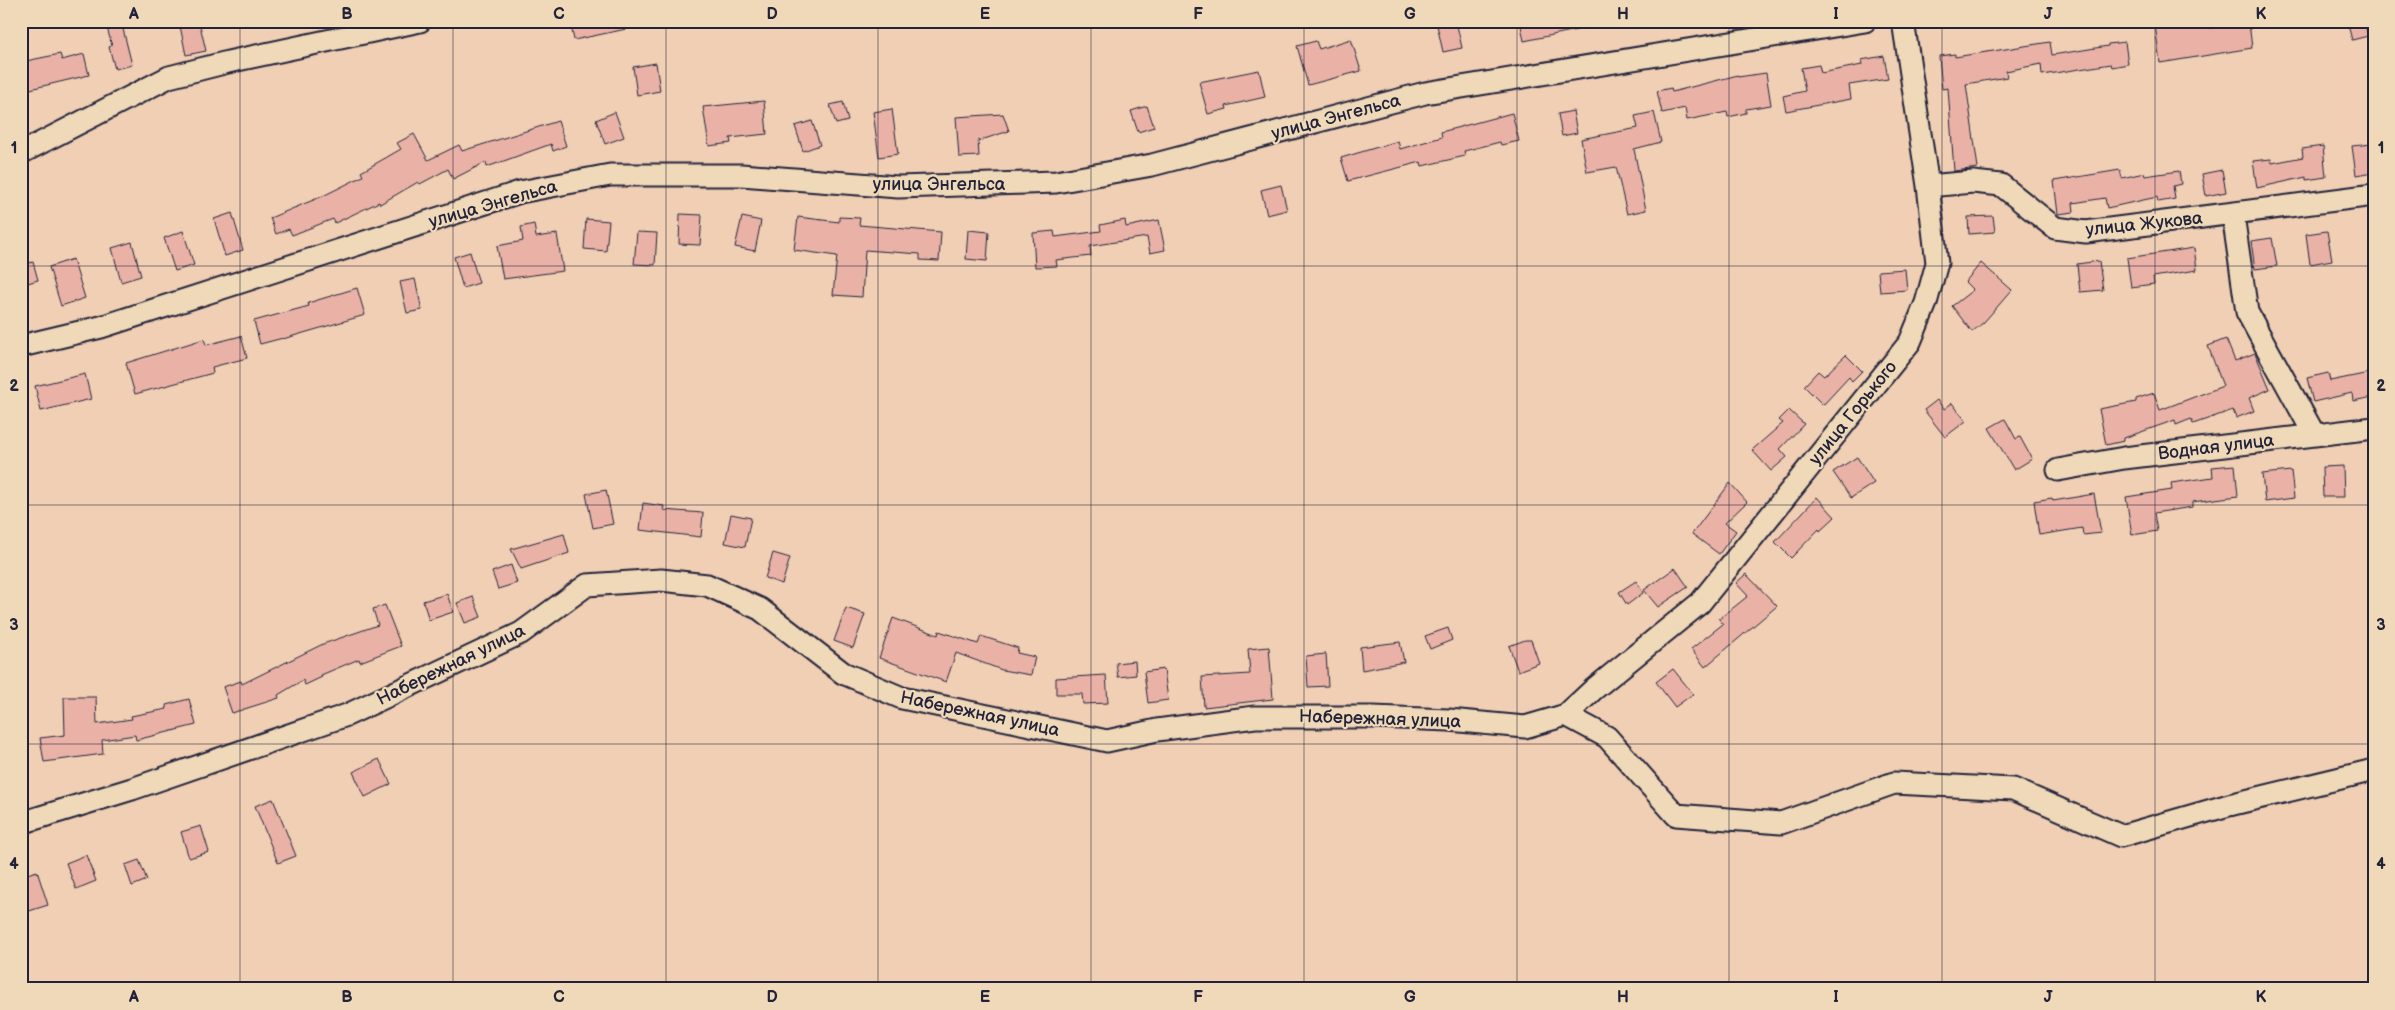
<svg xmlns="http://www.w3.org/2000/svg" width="2395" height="1010" font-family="'Balsamiq Sans',sans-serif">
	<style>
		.building { fill: #eab2a7; stroke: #22223b }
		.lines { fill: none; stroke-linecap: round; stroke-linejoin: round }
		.minor-casing { stroke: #22223b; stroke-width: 25 }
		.minor { stroke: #efd9b8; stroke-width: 21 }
		.grid { fill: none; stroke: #22223b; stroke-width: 1; stroke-opacity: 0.55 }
		.labels { text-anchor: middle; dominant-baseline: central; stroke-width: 4.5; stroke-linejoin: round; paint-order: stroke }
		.street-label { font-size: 18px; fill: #22223b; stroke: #efd9b8 }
		.neatline { fill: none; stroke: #22223b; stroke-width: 2 }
		.grid-label { font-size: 16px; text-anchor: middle; font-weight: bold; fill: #22223b }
	</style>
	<rect width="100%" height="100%" fill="#f0cfb4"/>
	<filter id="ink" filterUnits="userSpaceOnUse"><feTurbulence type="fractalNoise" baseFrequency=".02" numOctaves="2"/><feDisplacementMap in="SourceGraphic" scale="10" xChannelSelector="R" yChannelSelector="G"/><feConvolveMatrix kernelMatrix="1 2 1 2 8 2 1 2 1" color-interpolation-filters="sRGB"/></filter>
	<g filter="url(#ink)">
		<path class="building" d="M115 21H121L132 65 115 69 109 47 112 46 106 24Z
			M179 21H199L206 51 186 55Z
			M570 21H630L631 28 574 40Z
			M1456 21 1462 48 1443 52 1437 25Z
			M1520 21H1586V28L1524 41Z
			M2177 21V24L2209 21 2210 28 2249 23 2252 48 2160 63 2155 24Z
			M2347 21H2364L2368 36 2352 40Z
			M1351 39 1361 71 1308 85 1297 46 1316 41 1319 49Z
			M2050 42 2052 55 2108 46V44L2125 42 2128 64 2112 67 2111 64 2042 75 2041 64 2006 71 2007 77 1966 84 1978 168 1954 171 1948 88 1942 89 1939 56 1955 54V57Z
			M60 54 62 60 84 54 89 75 26 90 21 62Z
			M1884 56 1888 79 1849 85 1851 99 1786 111 1783 96 1805 91 1801 68 1819 65 1821 73 1862 65 1861 60Z
			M656 63 660 91 637 95 633 67Z
			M1259 70 1265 97 1226 106 1227 109 1208 114 1199 82Z
			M1766 73 1771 105 1746 109V113L1728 117 1727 112 1687 120 1685 108 1662 113 1657 91 1671 88 1672 92 1738 75V77Z
			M764 101 767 134 730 138 731 143 709 146 703 107Z
			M843 102 848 121 836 124 830 105Z
			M1147 106 1154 127 1138 132 1131 111Z
			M892 109 898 154 879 157 873 112Z
			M1573 111 1577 133 1562 136 1558 114Z
			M615 112 624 137 605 144 596 120Z
			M1654 112 1661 142 1634 149 1646 210 1627 214 1616 167 1587 172 1581 139 1638 128 1635 116Z
			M1512 113 1519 141 1501 145 1500 142 1464 151 1465 156 1422 166 1421 162 1348 181 1341 158 1398 141 1400 149 1442 137 1441 132Z
			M1003 114 1009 131 978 141 979 156 959 157 956 117Z
			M558 121 566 146 553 151 551 144 487 167 486 162 453 179 448 169 420 184 418 182 380 204 379 202 335 223 333 219 292 235 289 229 276 234 270 218 323 196 363 176 361 172 401 149 397 143 414 134 428 160 459 145 462 151Z
			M812 121 820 145 803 151 795 126Z
			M2372 144 2374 172 2356 175 2352 146Z
			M2323 146 2326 177 2306 180V177L2257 188 2253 161 2271 159 2272 163 2303 157 2302 149Z
			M2120 170 2122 178 2144 173 2145 176 2179 171 2181 184 2173 186 2175 199 2158 202 2157 197 2107 208 2105 198 2073 203 2074 212 2058 214 2054 181Z
			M2222 170 2226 192 2206 196 2202 174Z
			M1281 185 1287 210 1267 215 1261 190Z
			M232 213 243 250 225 256 214 219Z
			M680 214 702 215 700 245 679 244Z
			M1993 216 1995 232 1969 234 1968 217Z
			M742 217 761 221 755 251 735 247Z
			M798 217 839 222V217L860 218 859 225 941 232 939 261 920 260V254L865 250 862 297 833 295 837 256 794 250Z
			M586 219 609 221 606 251 584 249Z
			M1125 220 1126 227 1159 220 1165 250 1150 253 1147 237 1090 246 1091 256 1056 260 1057 266 1035 267 1033 233 1054 231 1055 237 1101 231 1100 225Z
			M534 224 536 237 557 234 563 271 503 279 497 246 523 241 521 227Z
			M968 230 989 232 987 261 966 259Z
			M183 231 194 265 175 271 164 238Z
			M2327 231 2332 260 2310 264 2306 234Z
			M637 232 657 233 655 265 634 264Z
			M2272 238 2277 266 2255 269 2251 241Z
			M132 242 141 276 121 282 112 248Z
			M2194 248 2197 270 2153 277 2154 284 2131 287 2127 258Z
			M470 252 479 283 463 288 454 257Z
			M73 259 85 298 61 306 49 267Z
			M2099 261 2103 290 2080 292 2077 264Z
			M33 262 38 280 21 285V265Z
			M1981 263 2012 290 1984 322 1972 332 1952 306 1973 290 1965 282Z
			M1905 269 1907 290 1880 292 1878 271Z
			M415 279 422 310 407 313 400 282Z
			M357 288 365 315 283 339V338L260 344 254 321 309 306 308 303Z
			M241 336 247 358 212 367 213 373 135 394 126 363 204 339 206 345Z
			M2226 339 2235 361 2255 353 2270 389 2249 398 2254 411 2236 418 2233 410 2193 424 2191 419 2176 425 2175 420 2124 438V441L2106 445 2099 409 2136 402V399L2154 393 2160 410 2223 386 2208 346Z
			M1846 355 1862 371 1852 381 1849 377 1823 405 1804 386 1818 371 1824 376Z
			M2328 373 2330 381 2369 373 2373 397 2353 401 2352 393 2313 402 2307 378Z
			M85 374 91 399 41 411 35 386Z
			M1937 400 1944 409 1952 403 1966 421 1945 437 1924 410Z
			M1789 410 1804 424 1780 449 1787 457 1771 471 1752 450 1783 423 1779 420Z
			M2005 419 2016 439 2020 437 2032 459 2014 470 1989 428Z
			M1857 457 1874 483 1851 498 1833 472Z
			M2235 465 2238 496 2192 502V507L2154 513 2157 531 2132 535 2126 497 2172 490 2171 483 2213 477 2212 467Z
			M2343 466 2344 497H2323L2322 467Z
			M2291 471 2294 498 2265 502 2262 474Z
			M1730 483 1747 502 1725 523 1736 531 1719 554 1692 534Z
			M606 490 613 524 593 528 586 494Z
			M2094 494 2101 533 2083 535 2082 528 2039 535 2034 501 2052 498 2053 501Z
			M1817 497 1835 517 1820 531 1819 529 1791 558 1775 542Z
			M643 503 664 506 663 510 703 513 701 537 640 530Z
			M731 514 751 518 745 547 725 543Z
			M564 534 569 553 521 569 511 549Z
			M773 553 790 558 782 584 765 578Z
			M511 565 517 583 498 589 492 572Z
			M1675 568 1688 587 1658 607 1644 590Z
			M1746 574 1777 606 1705 667 1691 649 1723 624 1719 619 1748 596 1736 583Z
			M1636 581 1643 593 1627 605 1619 592Z
			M447 594 453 612 429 620 423 601Z
			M473 597 481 617 465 623 457 603Z
			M385 605 401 646 360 662 359 659 321 675 322 677 305 685 303 680 278 695 279 698 232 713 223 687 241 681 242 684 323 644 378 625 373 609Z
			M846 608 865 614 853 648 834 641Z
			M893 618 938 635 939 631 978 644 981 636 1018 648 1017 653 1035 657 1031 675 1002 670 956 653 946 682 879 658Z
			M1448 628 1452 640 1430 649 1425 636Z
			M1525 640H1531L1539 663 1518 671 1509 646Z
			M1400 642 1404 662 1362 670 1360 647Z
			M1269 647 1273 699 1204 707 1202 677 1250 674 1248 649Z
			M1326 654 1328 686 1308 687 1306 656Z
			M1135 661 1136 675 1118 677 1116 663Z
			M1164 669 1168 700 1148 703 1144 672Z
			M1673 669 1693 694 1675 707 1656 682Z
			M1106 675 1108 703 1083 704 1082 694H1056V678Z
			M64 697H96L97 724 132 719 131 716 167 709 166 705 189 699 196 725 136 740 135 735 102 740 103 754 44 762 40 738 65 735Z
			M379 759 391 784 365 797 353 772Z
			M273 799 296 856 278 863 255 806Z
			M201 826 209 852 189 858 181 832Z
			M86 855 96 881 76 889 66 863Z
			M139 860 147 880 132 886 125 865Z
			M37 871 48 905 26 912 21 898V876Z"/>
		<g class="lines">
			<g class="minor-casing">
				<path id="minor" d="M21 153 169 77 228 62 420 21
					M1928 186 1973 182 2001 185 2055 228 2086 232 2374 195
					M2233 215 2247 312 2314 434
					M21 346 101 327 520 192 610 175H741L898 187 1056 182 1152 165 1425 93 1865 21
					M2058 470 2124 458 2374 428
					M1566 715 1607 737 1676 815 1781 823 1894 783 2013 789 2121 836 2229 805 2374 770
					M21 823 132 789 347 715 521 633 587 585 661 580 707 585 760 609 843 673 902 698 1107 741 1157 730 1255 717H1373L1449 720 1525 727 1566 715 1594 689 1700 603 1910 342 1926 303 1937 263 1928 186 1903 21"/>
			</g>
			<use href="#minor" class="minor"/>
		</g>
	</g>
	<path class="grid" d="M240 21V989M453 21V989M666 21V989M878 21V989M1091 21V989M1304 21V989M1517 21V989M1729 21V989M1942 21V989M2155 21V989M21 266H2374M21 505H2374M21 744H2374"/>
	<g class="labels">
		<g class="street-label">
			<text transform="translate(1336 117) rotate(-15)">улица Энгельса</text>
			<text x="939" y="184">улица Энгельса</text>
			<text transform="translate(493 204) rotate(-16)">улица Энгельса</text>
			<text transform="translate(2144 224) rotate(-6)">улица Жукова</text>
			<text transform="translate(1853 413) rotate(-51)">улица Горького</text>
			<text transform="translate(2216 447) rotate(-7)">Водная улица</text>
			<text transform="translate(451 665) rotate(-26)">Набережная улица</text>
			<text transform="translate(980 714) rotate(12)">Набережная улица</text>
			<text transform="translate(1380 719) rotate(2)">Набережная улица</text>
		</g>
	</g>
	<rect width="2395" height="1010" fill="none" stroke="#efd9b8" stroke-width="55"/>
	<rect x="28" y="28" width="2340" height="954" class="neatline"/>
	<g class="grid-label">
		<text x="134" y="19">A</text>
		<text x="347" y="19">B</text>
		<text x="559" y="19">C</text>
		<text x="772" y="19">D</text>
		<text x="985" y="19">E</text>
		<text x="1198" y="19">F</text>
		<text x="1410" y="19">G</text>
		<text x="1623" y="19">H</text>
		<text x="1836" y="19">I</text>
		<text x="2048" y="19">J</text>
		<text x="2261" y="19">K</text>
		<text x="14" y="153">1</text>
		<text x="2381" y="153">1</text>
		<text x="14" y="391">2</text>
		<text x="2381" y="391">2</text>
		<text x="14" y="630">3</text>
		<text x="2381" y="630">3</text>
		<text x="14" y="869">4</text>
		<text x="2381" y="869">4</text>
		<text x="134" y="1002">A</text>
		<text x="347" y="1002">B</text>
		<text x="559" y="1002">C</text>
		<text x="772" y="1002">D</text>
		<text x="985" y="1002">E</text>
		<text x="1198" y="1002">F</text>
		<text x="1410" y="1002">G</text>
		<text x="1623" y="1002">H</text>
		<text x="1836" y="1002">I</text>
		<text x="2048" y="1002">J</text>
		<text x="2261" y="1002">K</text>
	</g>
</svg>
